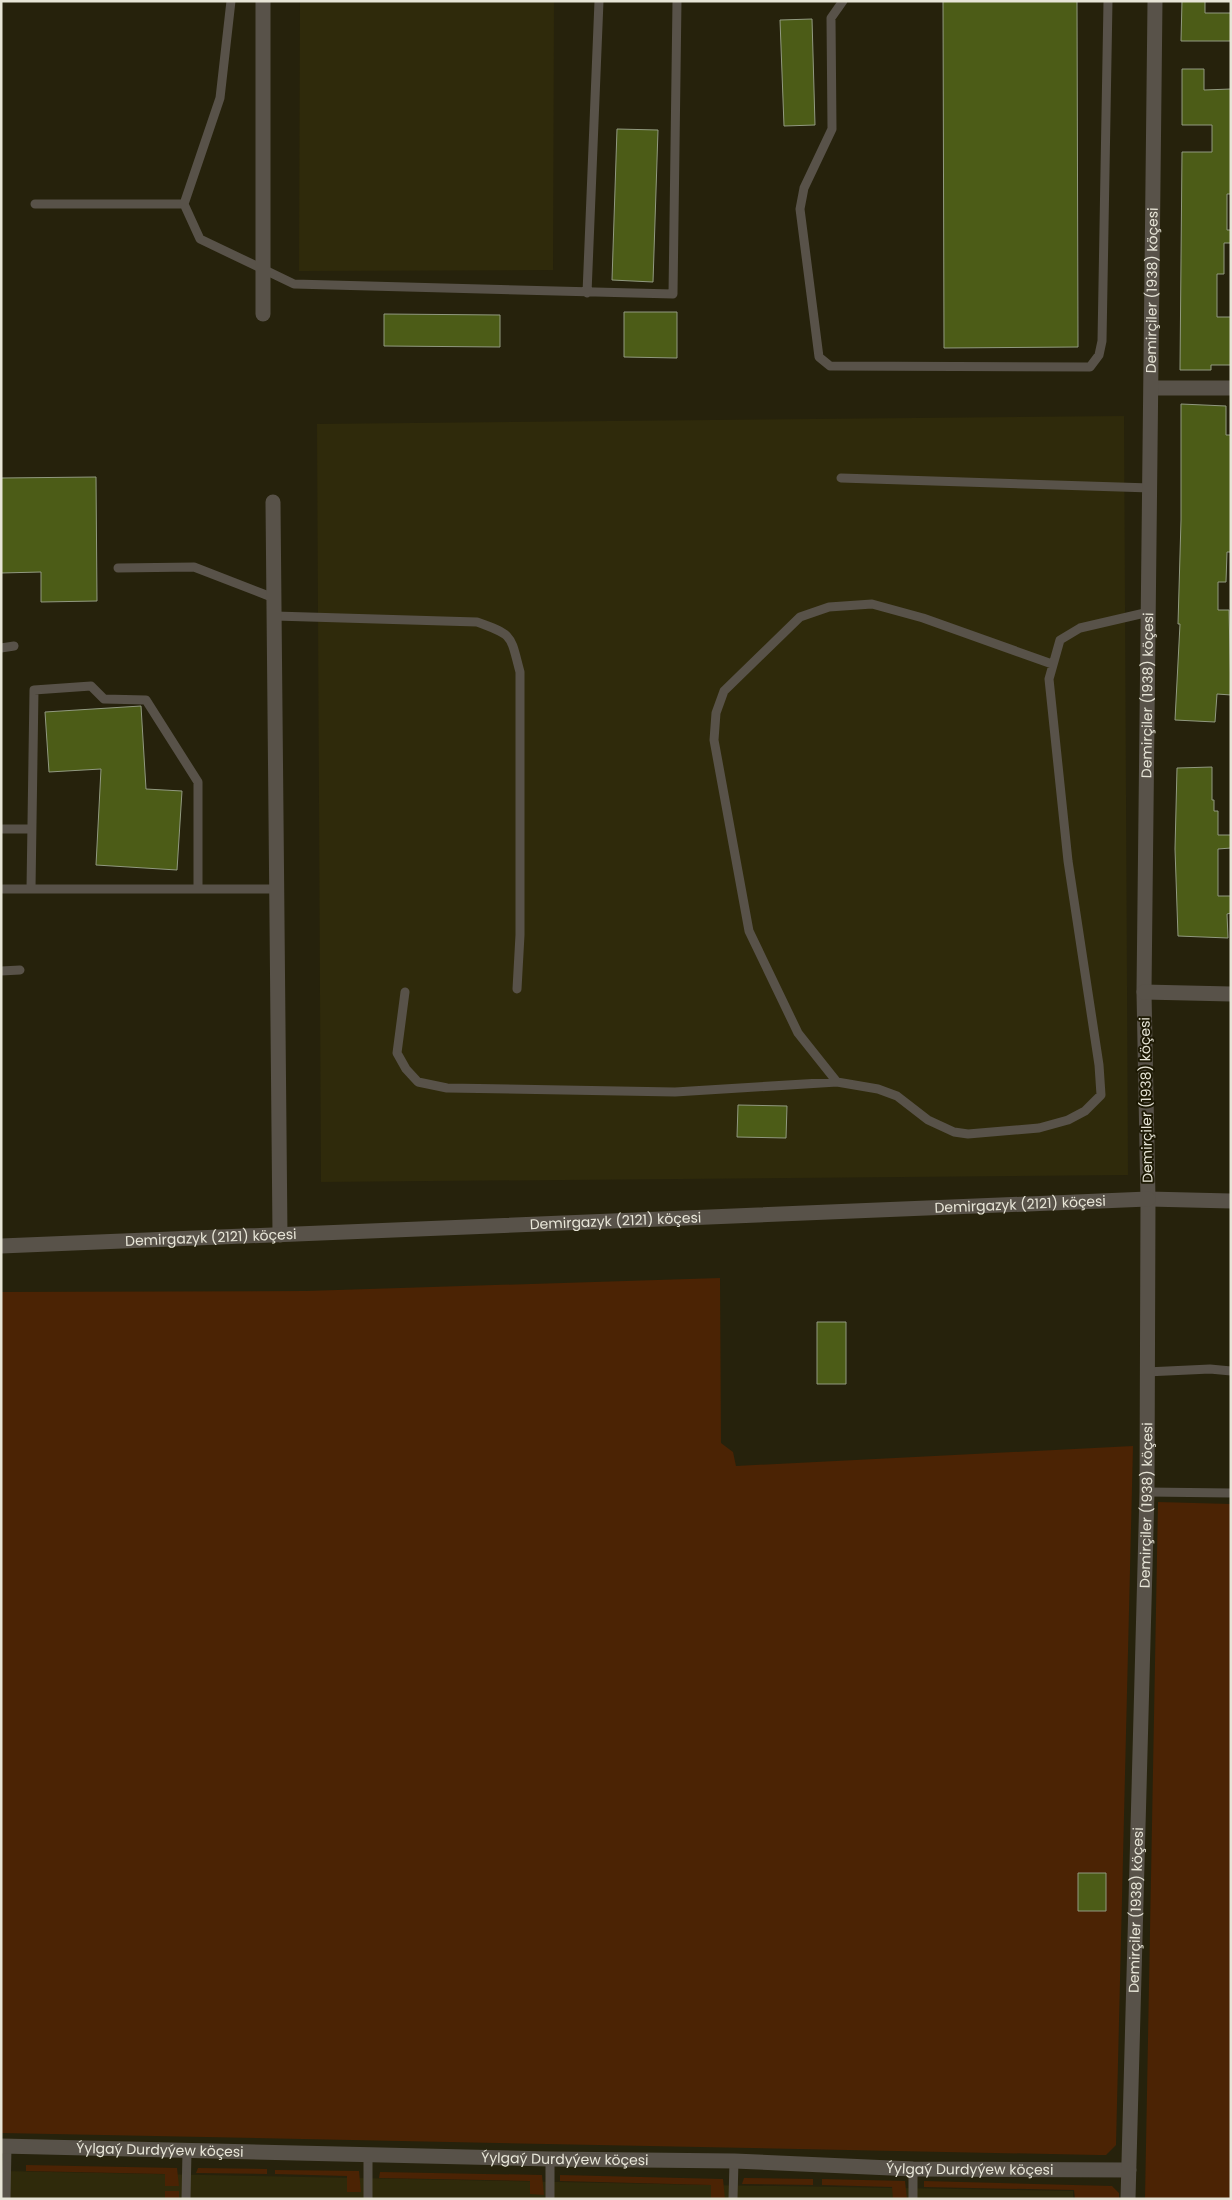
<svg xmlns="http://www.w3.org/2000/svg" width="1232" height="2200" font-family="Poppins,sans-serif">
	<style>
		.built { fill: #2f2a0b }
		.green { fill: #4b2304 }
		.building { fill: #4c5c17; stroke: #919980 }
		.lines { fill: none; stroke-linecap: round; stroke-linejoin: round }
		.service { stroke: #585249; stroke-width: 9 }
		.minor { stroke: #585249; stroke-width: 15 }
		.tertiary { stroke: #585249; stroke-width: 15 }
		.labels { text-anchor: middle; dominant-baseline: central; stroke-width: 4; stroke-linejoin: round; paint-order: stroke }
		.street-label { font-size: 14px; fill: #e7e5d7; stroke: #1d1904 }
	</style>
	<rect width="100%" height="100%" fill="#26220c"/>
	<path class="built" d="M300 1H554L553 270 299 271Z
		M1124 416 1128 1175 321 1182 317 424Z
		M1 2171 710 2185 1073 2191V2199H1Z"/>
	<path class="green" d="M720 1278 721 1443 733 1452 736 1466 1133 1446 1116 2145 1106 2155H1098L1 2133V1292L306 1291Z
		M1158 1502 1231 1504V2199H1145Z
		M26 2165 177 2168 179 2186H165V2174L26 2171Z
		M198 2168 267 2169V2174L196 2173Z
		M275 2170 359 2171 361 2192H347V2176L275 2174Z
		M380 2172 542 2175 544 2195 530 2194V2181L379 2178Z
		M560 2175 723 2179 725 2199H711V2185L560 2181Z
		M744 2178 813 2179V2185L742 2184Z
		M822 2179 905 2181 907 2199H893L892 2187 822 2185Z
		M924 2181 1112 2186 1119 2193V2199H1075L1074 2190 924 2187Z
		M165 2191H179V2199H165Z"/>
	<path class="building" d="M943 1H1077L1078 347 944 348Z
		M1182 1H1205V13H1231V41H1181Z
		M812 19 815 125 784 126 780 20Z
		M1182 69H1204V90L1231 89V194H1227V230H1231V243H1224V274H1217V317H1231V365H1211V370H1180L1182 152H1212V125H1182Z
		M617 129 658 130 653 282 612 280Z
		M624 312H677V358L624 357Z
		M384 314 500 315V347L384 346Z
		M1181 404 1226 406V435H1231V552H1227L1226 582H1218V610H1229L1231 695 1217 694 1215 722 1175 720 1180 624H1178L1181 520Z
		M96 477 97 601 41 602V572L1 573V478Z
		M141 706 146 789 182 791 177 870 96 865 101 769 49 772 45 712Z
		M1212 767V800H1214V811H1218V835H1231V848L1218 849V896H1231V913L1227 914 1228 938 1178 936 1175 849 1177 768Z
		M738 1105 787 1106 786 1138 737 1137Z
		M817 1322H846V1384H817Z
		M1078 1873H1106V1911H1078Z"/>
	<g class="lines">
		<path class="service" d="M231 1 220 98 184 204 200 239 294 284 673 294 677 1
			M843 1 831 18 832 129 804 188 800 209 819 357 830 366 1090 367 1099 355 1102 341 1108 1
			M35 204H184
			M587 293 599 1
			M841 478 1151 488
			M118 568 194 567 274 598
			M275 616 477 622C514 635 510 635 520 672V935L517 989
			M1 648 14 646
			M1 829H32
			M1 889H277
			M31 889 34 690 91 686 104 699 146 700 198 782V889
			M1 971 20 970
			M405 992 397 1053 406 1069 418 1082 447 1088 675 1092 837 1082 878 1089 897 1096 928 1120 954 1132 968 1134 1039 1128 1068 1120 1085 1111 1101 1095 1099 1065 1068 861 1049 679 1060 640 1080 628 1149 612
			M837 1082 798 1033 749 931 714 740 716 713 724 691 800 617 829 607 872 604 923 618 1052 664
			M1146 1372 1210 1369 1231 1371
			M1147 1492 1231 1493
			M6 2199 7 2146
			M186 2199 187 2151
			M368 2199V2155
			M550 2199V2159
			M733 2199 734 2161
			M913 2199V2169"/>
		<g class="minor">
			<path d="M263 314V1"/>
			<path d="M1152 388H1231"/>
			<path d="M273 502 280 1235"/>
			<path d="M1148 1199 1231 1201"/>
			<path id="s1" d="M1 2146 550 2159 734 2161 913 2169 1129 2170"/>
			<path id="s2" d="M1128 2199 1147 1492 1148 1199 1144 992 1155 1"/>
		</g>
		<g class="tertiary">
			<path d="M1144 992 1231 994"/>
			<path id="s3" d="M1 1246 1148 1199"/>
		</g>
	</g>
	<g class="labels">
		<g class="street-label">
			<text stroke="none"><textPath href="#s2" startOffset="1909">Demirçiler (1938) köçesi</textPath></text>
			<text stroke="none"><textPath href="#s2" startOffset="1504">Demirçiler (1938) köçesi</textPath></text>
			<text transform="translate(1146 1100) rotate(-91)">Demirçiler (1938) köçesi</text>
			<text stroke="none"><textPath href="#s3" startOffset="1020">Demirgazyk (2121) köçesi</textPath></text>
			<text stroke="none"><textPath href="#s3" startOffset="615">Demirgazyk (2121) köçesi</textPath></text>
			<text stroke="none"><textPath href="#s3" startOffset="210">Demirgazyk (2121) köçesi</textPath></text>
			<text stroke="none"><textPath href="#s2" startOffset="694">Demirçiler (1938) köçesi</textPath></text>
			<text stroke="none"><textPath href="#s2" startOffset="289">Demirçiler (1938) köçesi</textPath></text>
			<text stroke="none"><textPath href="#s1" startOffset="159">Ýylgaý Durdyýew köçesi</textPath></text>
			<text stroke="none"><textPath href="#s1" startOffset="564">Ýylgaý Durdyýew köçesi</textPath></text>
			<text stroke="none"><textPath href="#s1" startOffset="969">Ýylgaý Durdyýew köçesi</textPath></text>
		</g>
	</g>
	<rect width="1232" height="2200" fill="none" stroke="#e7e5d7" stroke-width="5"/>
</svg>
